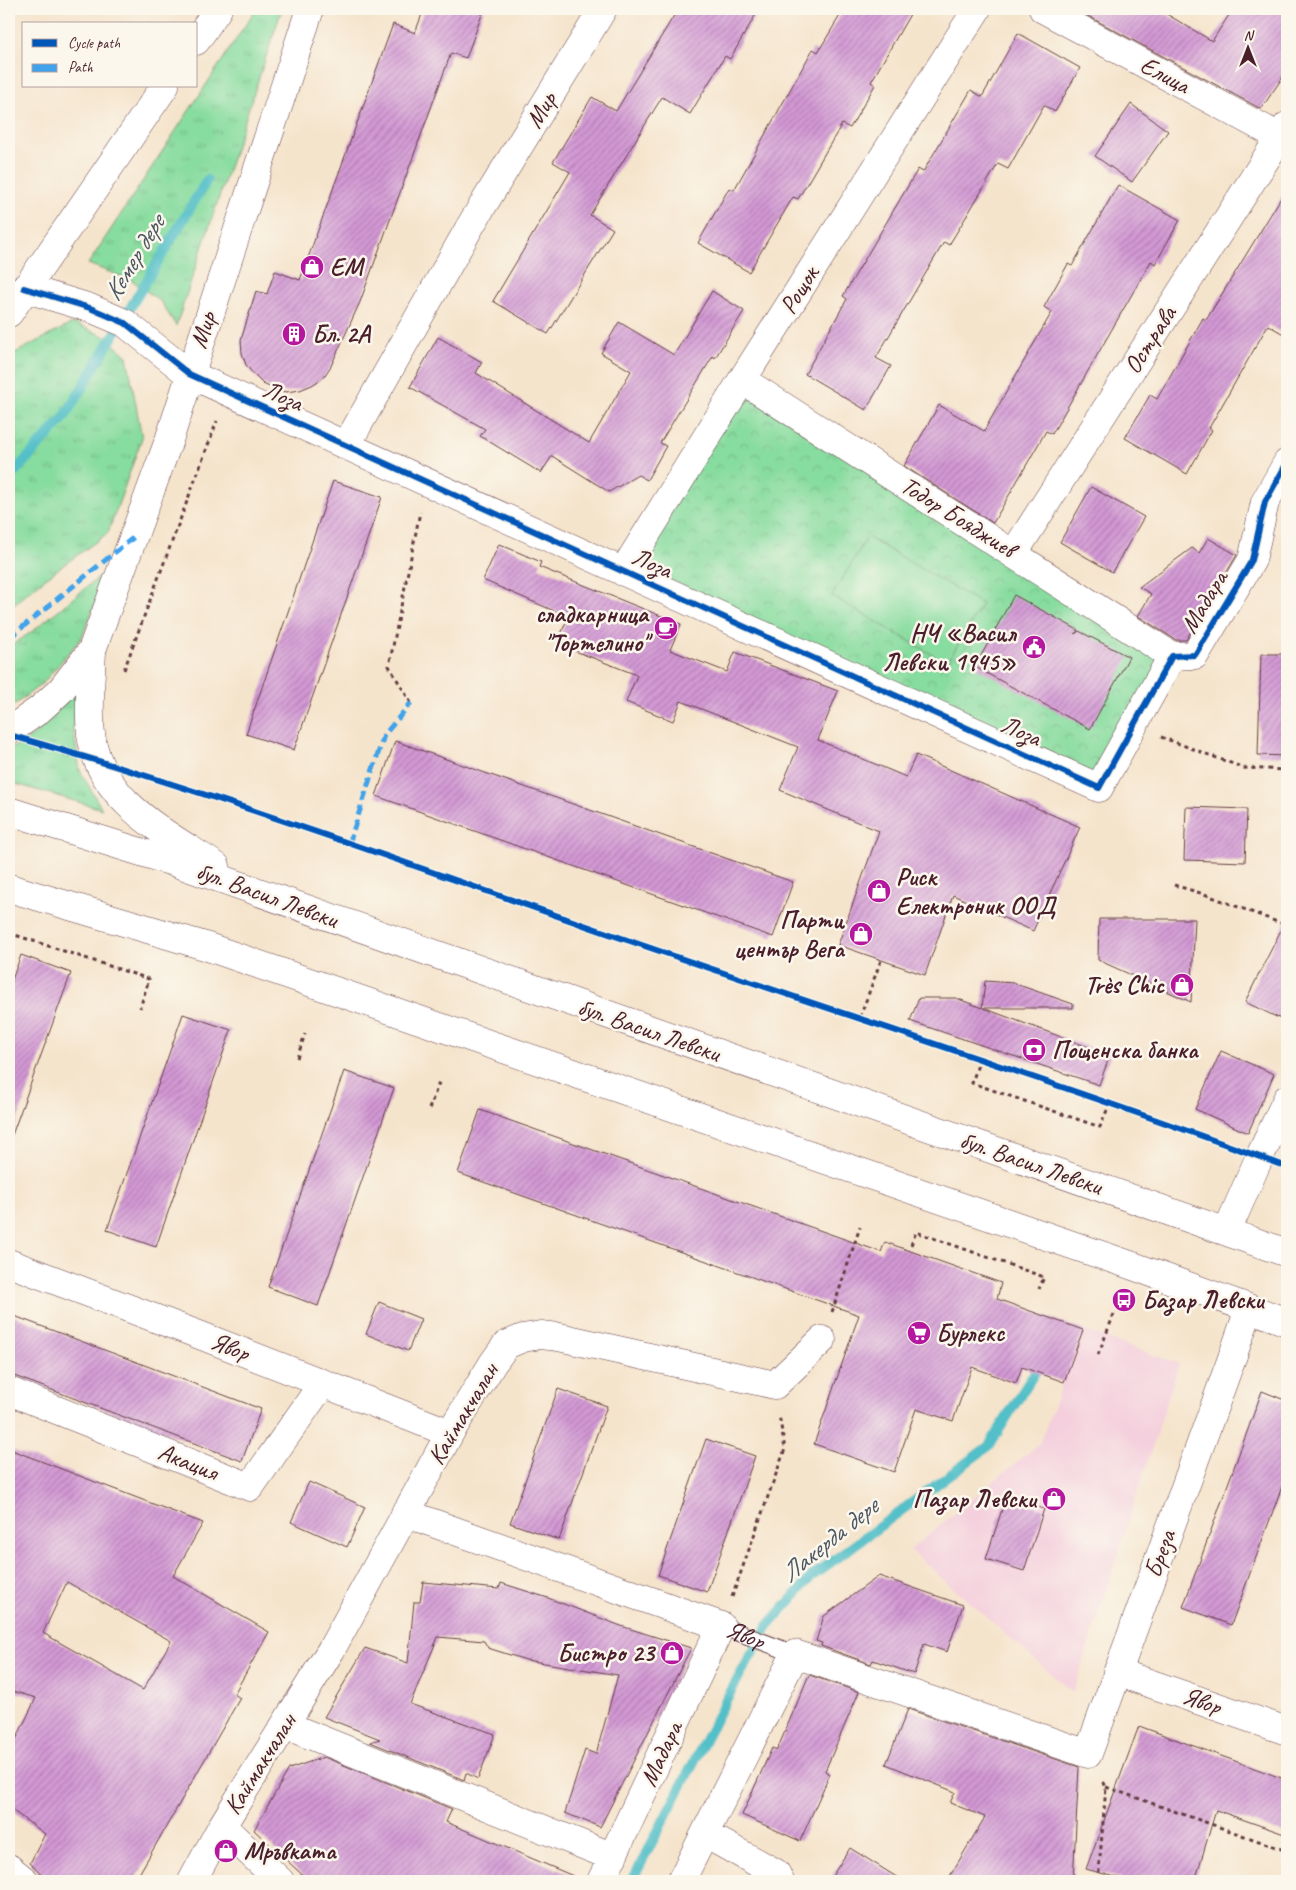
<svg xmlns="http://www.w3.org/2000/svg" width="1296" height="1890" font-family="Caveat,sans-serif">
	<style>
		.built { fill: #f4cfdd }
		.grass { fill: url(#grass-tufts); stroke: #687e65 }
		.park { fill: url(#park-crowns); stroke: #687e65 }
		.pitch { fill: #87dc9f; stroke: #687e65 }
		.lines { fill: none; stroke-linecap: round; stroke-linejoin: round }
		.stream { stroke: #52bfc8; stroke-width: 10 }
		.building { fill: url(#building-hatch); fill-rule: evenodd }
		.service-casing { stroke: #643d43; stroke-width: 18 }
		.minor-casing { stroke: #643d43; stroke-width: 29 }
		.tertiary-casing { stroke: #643d43; stroke-width: 29 }
		.trunk-casing { stroke: #643d43; stroke-width: 29 }
		.path { stroke: #643d43; stroke-width: 3; stroke-dasharray: 4 4; stroke-linecap: butt }
		.service { stroke: #fff; stroke-width: 16 }
		.minor { stroke: #fff; stroke-width: 28 }
		.tertiary { stroke: #fff; stroke-width: 28 }
		.trunk { stroke: #fff; stroke-width: 28 }
		.quiet { stroke: #40a2eb; stroke-width: 5; stroke-dasharray: 10 5; stroke-linecap: butt }
		.cycleway-casing { stroke: #fbf7ec; stroke-width: 9 }
		.cycleway { stroke: #0057b8; stroke-width: 6 }
		.labels { text-anchor: middle; dominant-baseline: central; stroke-width: 5; stroke-linejoin: round; paint-order: stroke }
		.street-label { font-size: 25px; fill: #4a1f2b; stroke: #fbf7ec }
		.poi-label { font-size: 25px; font-weight: bold; fill: #4a1f2b; stroke: #fbf7ec; text-anchor: start }
		.water-label { font-size: 26px; font-style: italic; fill: #4d5762; stroke: #fbf7ec }
	</style>
	<defs>
		<pattern id="grass-tufts" width="24" height="20" patternUnits="userSpaceOnUse" patternTransform="scale(1.25)"><rect width="24" height="20" fill="#87dc9f"/><path d="M3 7l-1-3M5 7V3M7 7l1-3M15 17l-1-3M17 17v-4M19 17l1-3" fill="none" stroke="#76bc89"/></pattern>
		<pattern id="park-crowns" width="20" height="18" patternUnits="userSpaceOnUse" patternTransform="scale(1.25)"><rect width="20" height="18" fill="#87dc9f"/><path d="M2 6a3 3 0 1 1 6 0M12 15a3 3 0 1 1 6 0" fill="none" stroke="#76bc89"/></pattern>
		<pattern id="building-hatch" width="6" height="6" patternUnits="userSpaceOnUse" patternTransform="scale(1.25)"><rect width="6" height="6" fill="#d399d5"/><path d="M-1 1l2-2M0 6l6-6M5 7l2-2" fill="none" stroke="#ad7cad"/></pattern>
	</defs>
	<rect width="100%" height="100%" fill="#fbf7ec"/>
	<filter id="ink" filterUnits="userSpaceOnUse"><feTurbulence type="fractalNoise" baseFrequency=".02" numOctaves="2"/><feDisplacementMap in="SourceGraphic" scale="10" xChannelSelector="R" yChannelSelector="G"/><feConvolveMatrix kernelMatrix="1 2 1 2 8 2 1 2 1" color-interpolation-filters="sRGB"/></filter>
	<filter id="wash" filterUnits="userSpaceOnUse"><feTurbulence type="fractalNoise" baseFrequency=".0096" numOctaves="4" result="noise"/><feDisplacementMap in="SourceGraphic" scale="20" xChannelSelector="R" yChannelSelector="G"/><feGaussianBlur stdDeviation="1.12" result="paint"/><feColorMatrix in="noise" values="0 0 0 0 0 0 0 0 0 0 0 0 0 0 0 0 0 1.4 0 .05"/><feComposite in="paint" operator="in"/></filter>
	<g filter="url(#wash)">
		<rect width="100%" height="100%" fill="#f5e4cc"/>
		<path class="built" d="M1083 1330 1179 1364 1073 1693 910 1550 1039 1444Z"/>
		<path class="grass" d="M256 9H282L176 326 161 302 133 281 88 264Z
			M73 323 104 336 127 356 142 438 108 533 43 580 9 608V362L13 354Z
			M109 569 82 637 43 683 9 709V647L30 633Z
			M79 685 73 728 80 771 102 809 9 782V749C43 734 56 713 79 685Z"/>
		<path class="park" d="M742 380 1172 656 1099 788 623 572Z"/>
		<path class="pitch" d="M867 537 982 604 947 663 832 596Z"/>
		<g class="lines">
			<path class="stream" d="M9 478 64 418 207 180
				M632 1881 726 1700 767 1627 811 1577 989 1446 1035 1372"/>
		</g>
		<g id="blocks">
			<path class="building" d="M424 9H484L466 58 451 53 360 302 331 366 323 378 312 385 300 390 286 392 274 389 263 384 254 375 246 365 242 353 241 340 256 291 267 294 275 271 300 280 393 24 415 33Z
				M678 9H759L730 59 725 56 690 114 662 97 590 215 613 229 548 334 493 301 570 172 553 162 592 97 616 111Z
				M844 9H913L871 82 875 85 850 128 842 124 798 199 793 197 749 272 698 243 729 188 734 190 813 49 818 52Z
				M1075 9H1158L1212 41 1233 9H1287V71L1261 109Z
				M1018 33 1080 68 1055 112 1044 105 1008 169 998 164 949 245 944 242 876 358 891 366 866 410 805 374 847 299 843 296 918 169 923 172 971 90 982 97Z
				M1131 104 1168 131 1132 182 1095 156Z
				M1118 185 1180 220 1155 264 1151 261 1052 434 1046 431 993 523 904 466 939 405 984 431 1052 312 1044 307 1068 264 1072 266Z
				M1287 188V336L1268 325 1209 428 1212 430 1187 474 1125 438 1150 395 1157 399 1203 318 1206 320Z
				M712 291 744 311 715 358 713 356 660 443 666 446 647 480 638 475 609 492 552 456 541 473 480 436 485 429 410 387 438 337 482 362 476 373 589 443 631 371 601 353 619 322 674 355Z
				M333 481 382 497 294 750 246 734Z
				M1091 487 1144 517 1112 572 1060 542Z
				M1208 538 1237 555 1186 640H1176L1138 616 1151 594 1139 587 1192 548 1199 553Z
				M499 544 541 562 539 567 681 624 670 650 727 672 735 652 838 691 818 740 906 777 916 755 1080 827 1033 931 953 895 925 975 838 945 879 831 780 790 798 747 681 701 673 721 626 702 637 675 557 644 568 617 483 580Z
				M1014 595 1078 630 1075 634 1079 631 1129 657 1090 729 975 667Z
				M1261 654H1287V756L1258 755Z
				M395 741 793 882 773 937 376 796Z
				M1186 807 1247 809 1245 862 1184 860Z
				M1287 918V1022L1245 1002Z
				M1099 919H1195L1191 1002 1098 960Z
				M21 955 71 973 12 1135H9V988Z
				M985 981 1013 983 1073 1004V1008H983L1110 1055 1099 1085 910 1021 919 998H956L982 1008Z
				M183 1014 231 1030 156 1247 107 1230Z
				M1221 1051 1274 1074 1248 1133 1195 1109Z
				M344 1071 394 1088 318 1306 268 1287Z
				M480 1110 881 1252 885 1242 1001 1283 997 1299 1083 1330 1064 1382 1022 1367 1016 1383 972 1367 953 1421 916 1409 894 1472 814 1444 859 1315 458 1173Z
				M379 1302 421 1319 408 1351 366 1334Z
				M9 1314 261 1409 242 1461 9 1374Z
				M558 1389 607 1406 559 1540 510 1523Z
				M1262 1391 1287 1401V1473L1231 1625 1183 1607Z
				M706 1439 755 1456 707 1592 658 1575Z
				M9 1449 203 1523 173 1576 269 1632 234 1694 240 1698 135 1881H49L30 1863 45 1834 9 1808V1754L36 1698 9 1690ZM67 1582 171 1641 143 1690 43 1633Z
				M309 1482 365 1507 347 1547 291 1522Z
				M1006 1497 1044 1509 1024 1571 986 1559Z
				M879 1576 963 1605 947 1652 924 1644 914 1674 873 1660 871 1664 821 1646 822 1643 816 1641 824 1616Z
				M423 1582 499 1589 501 1583 548 1598 621 1626 691 1648 600 1827 565 1813 585 1750 596 1754 618 1675 526 1660 488 1648 484 1641 438 1637 410 1704 495 1734 478 1779 466 1773 464 1780 370 1742 380 1739 324 1717 365 1648 408 1663 414 1602H420Z
				M809 1675 859 1692 825 1771 830 1774 800 1841 742 1815 772 1748 777 1750Z
				M908 1709 1079 1767 1073 1881H947L985 1817 950 1803 955 1792 886 1764Z
				M1139 1726 1287 1780V1835L1216 1810 1195 1881H1130L1086 1869Z
				M324 1757 452 1809 446 1822 585 1881H309L254 1830 289 1769Z
				M850 1848 903 1881H829Z"/>
		</g>
	</g>
	<g filter="url(#ink)">
		<use href="#blocks" fill-opacity="0" stroke="#643d43" stroke-width="1"/>
		<g class="lines">
			<g class="service-casing">
				<g id="service">
					<path id="s1" d="M721 1626 795 1654"/>
				</g>
			</g>
			<g class="minor-casing">
				<path id="minor" d="M1043 9 1287 141
					M189 374 1099 788 1172 656 1195 655 1252 560 1265 502 1287 463
					M742 380 1172 656
					M346 446 472 223 603 9
					M1014 553 1287 126
					M623 572 742 380 977 9
					M1260 1156 1287 1099
					M9 1263 202 1336 450 1433
					M9 1391 250 1487 323 1383
					M405 1513 721 1626 601 1881
					M1117 1672 1287 1731
					M285 1725 613 1857
					M222 1826 280 1881
					M705 1834 776 1873 780 1881
					M9 1868 25 1881
					M192 1881 222 1826 331 1650 450 1433 493 1363 506 1345 523 1338 541 1335 559 1337 775 1385 822 1340
					M681 1881 795 1654 1088 1754 1233 1355"/>
			</g>
			<g class="tertiary-casing">
				<path id="tertiary" d="M196 41 218 9
					M24 288 90 308 125 323 189 374
					M9 313 165 86
					M92 650 169 440 310 9"/>
			</g>
			<g class="trunk-casing">
				<path id="trunk" d="M92 650C91 678 88 707 91 734 99 801 166 833 216 866
					M9 731 39 710 61 690 92 650
					M9 811 176 863 1287 1253
					M9 888 205 946 1133 1266 1287 1322
					M1227 1231 1260 1156
					M1233 1355 1249 1309"/>
			</g>
			<path class="path" d="M124 670 217 421
				M411 703 389 666 420 512
				M1161 737 1244 768 1287 770
				M1174 885 1207 895 1280 923
				M9 933 149 979 140 1008
				M860 1017 881 960
				M297 1058 305 1034
				M980 1058 972 1083 1100 1127 1110 1103
				M429 1109 440 1080
				M911 1245 916 1232 1044 1277 1039 1289
				M832 1312 860 1227
				M1098 1355 1114 1314
				M732 1597 785 1449 779 1415
				M1106 1787 1287 1851
				M1098 1881 1106 1787 1103 1781"/>
			<use href="#service" class="service"/>
			<use href="#minor" class="minor"/>
			<use href="#tertiary" class="tertiary"/>
			<use href="#trunk" class="trunk"/>
			<path class="quiet" d="M9 638 134 537
				M349 844 384 735 411 703"/>
			<g class="cycleway-casing">
				<path id="cycleway" d="M24 288 90 308 125 323 189 374 1099 788 1172 656 1195 655 1252 560 1265 502 1287 463
					M9 735C220 794 426 871 633 942 851 1017 1071 1087 1287 1167"/>
			</g>
			<use href="#cycleway" class="cycleway"/>
		</g>
	</g>
	<defs>
		<g id="shop-disc" transform="scale(1.25)"><circle r="9.5" fill="#b5179e" stroke="#fbf7ec"/><path d="M-5-2.5h2.3a2.7 3.5 0 0 1 5.4 0H5L5.5 6h-11ZM-1.5-2.5h3a1.5 2.3 0 0 0-3 0Z" fill="#fff"/></g>
		<g id="building-disc" transform="scale(1.25)"><circle r="9.5" fill="#b5179e" stroke="#fbf7ec"/><path d="M-4-6H4V6H1V3H-1V6H-4ZM-2.5-4.3h1.7v1.8h-1.7ZM.8-4.3h1.7v1.8H.8ZM-2.5-1h1.7V.8h-1.7ZM.8-1h1.7V.8H.8Z" fill="#fff"/></g>
		<g id="cafe-disc" transform="scale(1.25)"><circle r="9.5" fill="#b5179e" stroke="#fbf7ec"/><path d="M-5.5-4.5H6V0H3Q3 3.5 0 3.5H-2.5Q-5.5 3.5-5.5 0ZM3-3.2v2h1.7v-2ZM-6 4.5H4V6H-6Z" fill="#fff"/></g>
		<g id="civic-disc" transform="scale(1.25)"><circle r="9.5" fill="#b5179e" stroke="#fbf7ec"/><path d="M-.6-6.5H3V-4.5H.6V-3L4-1V1h2V6H-6V1h2V-1L-.6-3ZM-1.2 2.5V6h2.4V2.5Z" fill="#fff"/></g>
		<g id="bank-disc" transform="scale(1.25)"><circle r="9.5" fill="#b5179e" stroke="#fbf7ec"/><path d="M-6-4H6V4H-6ZM0-2.3a2.3 2.3 0 1 0 0 4.6a2.3 2.3 0 1 0 0-4.6Z" fill="#fff"/></g>
		<g id="bus-disc" transform="scale(1.25)"><circle r="9.5" fill="#b5179e" stroke="#fbf7ec"/><path d="M-5-6H5V4H4V6H2V4H-2V6H-4V4H-5ZM-3.5-4V0h7V-4ZM-3.5 1.2v1.5H-2V1.2ZM2 1.2v1.5H3.5V1.2Z" fill="#fff"/></g>
		<g id="supermarket-disc" transform="scale(1.25)"><circle r="9.5" fill="#b5179e" stroke="#fbf7ec"/><path d="M-6-5.5h2.5l.6 2H6L4.5 2H-2.5L-4.4-4H-6ZM-1.5 3.2a1.3 1.3 0 1 0 .1 0ZM3 3.2a1.3 1.3 0 1 0 .1 0Z" fill="#fff"/></g>
	</defs>
	<g fill-rule="evenodd">
		<use href="#shop-disc" x="312" y="267"/>
		<use href="#building-disc" x="294" y="334"/>
		<use href="#cafe-disc" x="666" y="628"/>
		<use href="#civic-disc" x="1034" y="647"/>
		<use href="#shop-disc" x="879" y="891"/>
		<use href="#shop-disc" x="861" y="934"/>
		<use href="#shop-disc" x="1182" y="985"/>
		<use href="#bank-disc" x="1034" y="1050"/>
		<use href="#bus-disc" x="1124" y="1300"/>
		<use href="#supermarket-disc" x="919" y="1333"/>
		<use href="#shop-disc" x="1054" y="1499"/>
		<use href="#shop-disc" x="672" y="1653"/>
		<use href="#shop-disc" x="226" y="1851"/>
	</g>
	<g class="labels">
		<g class="street-label">
			<text transform="translate(1165 75) rotate(28)">Елица</text>
			<text transform="translate(541 110) rotate(-59)">Мир</text>
			<text transform="translate(799 290) rotate(-58)">Рощок</text>
			<text transform="translate(203 330) rotate(-72)">Мир</text>
			<text transform="translate(1150 340) rotate(-57)">Острава</text>
			<text transform="translate(283 396) rotate(24)">Лоза</text>
			<text transform="translate(958 517) rotate(32)">Тодор Бояджиев</text>
			<text transform="translate(652 563) rotate(24)">Лоза</text>
			<text transform="translate(1204 602) rotate(-59)">Мадара</text>
			<text transform="translate(1021 731) rotate(24)">Лоза</text>
			<text transform="translate(267 895) rotate(20)">бул. Васил Левски</text>
			<text transform="translate(649 1030) rotate(19)">бул. Васил Левски</text>
			<text transform="translate(1031 1163) rotate(19)">бул. Васил Левски</text>
			<text transform="translate(230 1347) rotate(21)">Явор</text>
			<text transform="translate(463 1414) rotate(-59)">Каймакчалан</text>
			<text transform="translate(188 1462) rotate(22)">Акация</text>
			<text transform="translate(1160 1554) rotate(-70)">Бреза</text>
			<text stroke="none"><textPath href="#s1" startOffset="26">Явор</textPath></text>
			<text transform="translate(1202 1701) rotate(19)">Явор</text>
			<text transform="translate(661 1754) rotate(-65)">Мадара</text>
			<text transform="translate(260 1764) rotate(-58)">Каймакчалан</text>
		</g>
		<g class="poi-label">
			<text x="330" y="267">ЕМ</text>
			<text x="312" y="334">Бл. 2А</text>
			<text x="648" y="614" text-anchor="end">сладкарница<tspan x="648" dy="29">"Тортелино"</tspan></text>
			<text x="1016" y="633" text-anchor="end">НЧ «Васил<tspan x="1016" dy="29">Левски 1945»</tspan></text>
			<text x="896" y="877">Риск<tspan x="896" dy="29">Електроник ООД</tspan></text>
			<text x="844" y="920" text-anchor="end">Парти<tspan x="844" dy="29">център Вега</tspan></text>
			<text x="1164" y="985" text-anchor="end">Très Chic</text>
			<text x="1052" y="1050">Пощенска банка</text>
			<text x="1142" y="1300">Базар Левски</text>
			<text x="936" y="1333">Бурлекс</text>
			<text x="1036" y="1499" text-anchor="end">Пазар Левски</text>
			<text x="654" y="1653" text-anchor="end">Бистро 23</text>
			<text x="244" y="1851">Мръвката</text>
		</g>
		<g class="water-label">
			<text transform="translate(134 258) rotate(-59)">Кемер дере</text>
			<text transform="translate(829 1540) rotate(-39)">Лакерда дере</text>
		</g>
	</g>
	<rect width="1296" height="1890" fill="none" stroke="#fbf7ec" stroke-width="30"/>
	<rect x="22" y="22" width="175" height="65" fill="#fbf7ec" stroke="#b4a19f"/>
	<rect x="32" y="39" width="25" height="8" fill="#0057b8" stroke="#b4a19f"/>
	<text x="68" y="48" font-size="15" fill="#4a1f2b">Cycle path</text>
	<rect x="32" y="64" width="25" height="8" fill="#40a2eb" stroke="#b4a19f"/>
	<text x="68" y="72" font-size="15" fill="#4a1f2b">Path</text>
	<g transform="translate(1248 48)" stroke="#fbf7ec" stroke-width="4" paint-order="stroke">
	<path d="M0-4L9 19L0 12L-9 19Z" fill="#4a1f2b"/>
	<text y="-8" font-size="14" font-weight="bold" text-anchor="middle" fill="#4a1f2b">N</text>
	</g>
</svg>
